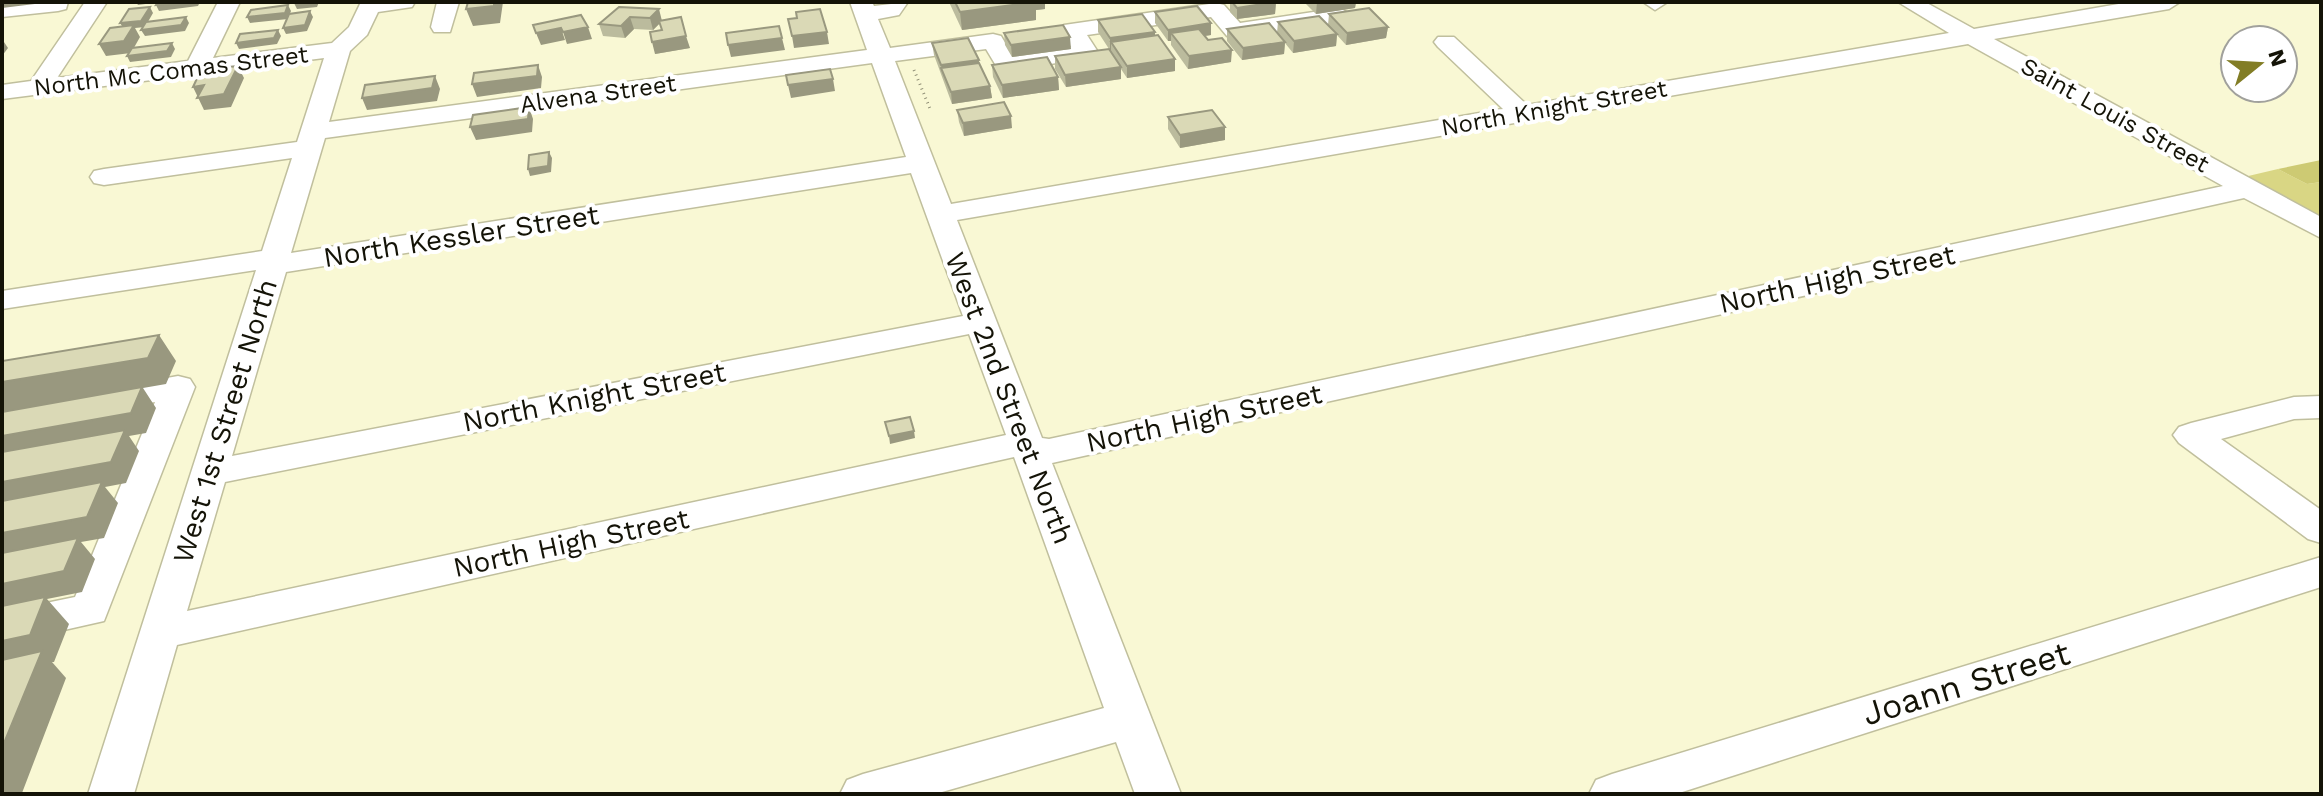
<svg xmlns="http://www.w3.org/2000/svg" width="2323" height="796" font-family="'Work Sans',sans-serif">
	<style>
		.green { fill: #d9d684 }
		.forest { fill: #cdca73 }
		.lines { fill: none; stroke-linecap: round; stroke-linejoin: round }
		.minor-casing { stroke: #c0bf9d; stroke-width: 3 }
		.path { stroke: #8c8b73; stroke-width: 3; stroke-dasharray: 1 4; stroke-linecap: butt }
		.minor { fill: #fff; fill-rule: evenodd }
		.wall { fill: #bbbb9d }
		.shaded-wall { fill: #99987f }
		.building { fill: #dad9b6; stroke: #99987f; stroke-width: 2 }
		.labels { text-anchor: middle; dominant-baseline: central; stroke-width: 8; stroke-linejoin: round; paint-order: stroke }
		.far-street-label { font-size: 24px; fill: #141307; stroke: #fff }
		.street-label { font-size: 28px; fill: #141307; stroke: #fff }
		.near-street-label { font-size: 34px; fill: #141307; stroke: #fff }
	</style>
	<rect width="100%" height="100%" fill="#f9f8d4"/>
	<path class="green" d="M2278 169 2307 184 2321 182V218L2244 177Z"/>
	<path class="forest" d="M2321 160V182L2307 184 2278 169Z"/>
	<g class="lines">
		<g class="minor-casing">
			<path id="minor" d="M68 2 66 9 58 11 2 17V3Z
				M85 2H107L57 78 188 61 218 2H240L213 58 332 43 349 27 361 2H415L412 7 378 12 367 35 350 51 329 122 867 50 850 2H872L874 6 908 2 899 15 878 19 890 48 993 34 1001 36 1013 56 1071 47 1061 30 1064 25 1216 3 1224 5 1240 23 1340 8 1351 15 1340 22 1235 38 1227 36 1211 17 1087 35 1098 52 1094 57 1006 71 998 69 986 49 895 61 951 204 1503 109 1438 47 1434 42 1438 37H1454L1527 105 1949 33 1898 2H1925L1974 29 2130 2H2180L2169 9 1994 39 2321 217V238L2244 198 1052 463 1181 794H1135L1116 742 935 794H840L847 780 863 774 1104 708 1014 457 177 645 134 794H88L256 270 2 309V291L262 251 292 158 104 185 94 183 90 177 94 171 104 169 297 142 324 58 2 99V85L31 81ZM1968 44 2223 186 1049 439 1042 438 957 220ZM872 63 906 157 291 253 325 138ZM911 173 963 316 232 456 286 272ZM969 334 1006 435 187 611 225 482Z
				M437 2H459L450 32H434L431 27Z
				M1643 2H1665L1666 3 1655 10Z
				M178 376 190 379 195 387 104 621 2 644V612L75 597 155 402 101 411 89 408 84 400 89 392Z
				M2321 396V418L2294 419 2221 439 2321 510V543L2308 539 2179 443 2173 435 2179 427 2191 423 2294 397Z
				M2321 557V587L1676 794H1589L1596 780 1612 774Z"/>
		</g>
		<path class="path" d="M914 70 931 111"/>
		<use href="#minor" class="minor"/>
	</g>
	<path class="wall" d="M949 2H1045V9L1036 10V20L962 30Z
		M1230 2H1276L1275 14 1237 19 1230 12Z
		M1304 2H1356L1355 8 1316 14Z
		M619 7 662 20 690 48 655 54 662 30 660 23 653 30 634 29 625 38 603 36 599 24Z
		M1155 12 1211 35 1205 36 1231 62 1188 69 1171 45V41H1168L1155 23Z
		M1329 14 1388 27 1386 38 1346 45 1337 35 1336 46 1293 53 1285 43 1284 54 1242 60 1227 41V29L1277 33 1278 22 1328 25Z
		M1098 20 1155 32V36L1175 71 1127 78 1121 69V79L1066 87 1055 69V56L1109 49 1098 32Z
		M1004 33 1071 49 1012 57 1005 45Z
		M932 43 979 63 990 86 992 98 952 104 934 55Z
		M992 65 1058 77 1059 90 1003 98 993 77Z
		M957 110 1012 128 964 136 959 122Z
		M1168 117 1225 140 1180 148 1168 129Z"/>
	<path class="shaded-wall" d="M2 2H44L43 3 2 8Z
		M136 2H161L138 5Z
		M182 2H200L198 6 159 11 156 5Z
		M303 2H319L317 7 297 9 294 3Z
		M494 2H503L500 23 473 26 466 9Z
		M1031 2H1045V9L1036 10V20L962 30 960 12Z
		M1276 2 1275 14 1237 19V8Z
		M1317 2H1356L1355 8 1316 14Z
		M288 5 291 11 288 19 250 23 247 17Z
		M150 7 153 13 145 27 135 28 140 37 131 53 106 56 99 44 124 29 120 23Z
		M659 9 662 21 653 30 650 18Z
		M310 11 313 17 307 31 286 34 283 28Z
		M186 17 189 23 185 31 145 36 141 30Z
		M630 17 634 29 625 38 621 26Z
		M1211 23V35L1176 40 1171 33V41H1168V30Z
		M588 27 592 39 567 44 563 32Z
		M1388 27 1386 38 1346 45 1347 33Z
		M561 28 565 40 541 45 536 33Z
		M278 30 281 36 277 44 239 49 236 43Z
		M827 32 829 44 794 48 792 36Z
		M1155 32V44L1111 42V50H1110V38Z
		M1337 34 1336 46 1293 53 1294 41Z
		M686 36 690 48 655 54 652 42Z
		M1070 37 1071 49 1012 57 1011 45Z
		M782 38 785 50 731 57 728 45Z
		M2 39 8 48 2 56Z
		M1285 42 1284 54 1242 60 1243 48Z
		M172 43 175 49 171 57 130 62 127 56Z
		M1232 50 1231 62 1188 69 1189 56Z
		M1175 59V71L1127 78V66Z
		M979 60 980 72 942 71 941 65Z
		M538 65 542 77 541 88 477 97 472 84Z
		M238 66 244 78 231 107 204 110 193 87Z
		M1121 67V79L1066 87 1065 75Z
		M435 76 440 89 437 101 367 110 362 98Z
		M1058 77 1059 90 1003 98 1002 85Z
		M833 79 835 91 791 98 788 85Z
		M990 86 992 98 952 104 951 92Z
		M529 107 533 119 532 132 476 140 470 127Z
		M1011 116 1012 128 964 136 963 123Z
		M1225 127V140L1180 148V135Z
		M549 152 552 158 551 172 530 176 528 169Z
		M159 335 176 361 166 384 143 388 156 408 146 433 129 436 139 451 126 483 105 487 118 503 104 538 81 542 95 559 82 592 47 599 69 624 54 662H52L66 678 22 793 2 794V382Z
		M914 431 915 438 890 444 889 436Z"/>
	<path class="building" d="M158 2H182L156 5Z
		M468 2H494V6L466 9Z
		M955 2H1035L960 12Z
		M1232 2H1276L1237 8Z
		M288 5 285 13 247 17 251 10Z
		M1197 6 1211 23 1168 30 1155 12Z
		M150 7 141 21 120 23 129 9Z
		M619 7 659 9 650 18 630 17 621 26 599 24Z
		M1369 8 1388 27 1347 33 1329 14Z
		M820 9 827 32 792 36 788 19 797 18 796 12Z
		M310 11 305 25 283 28 289 14Z
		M1142 14 1155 32 1110 38 1098 20Z
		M581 15 588 27 563 32 561 28 536 33 533 25Z
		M1319 16 1337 34 1294 41 1278 22Z
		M186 17 181 25 141 30 146 22Z
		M681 17 686 36 652 42 650 32 662 30 659 21Z
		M1269 23 1285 42 1243 48 1227 29Z
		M134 25 124 41 99 44 110 28Z
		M1063 25 1070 37 1011 45 1004 33Z
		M779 26 782 38 728 45 726 33Z
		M1199 29 1208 40 1222 38 1232 50 1189 56 1171 33Z
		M278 30 274 38 236 43 240 34Z
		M1158 35 1175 59 1127 66 1111 42Z
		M968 38 979 60 941 65 932 43Z
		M172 43 167 51 127 56 132 48Z
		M1109 49 1121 67 1065 75 1055 56Z
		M1047 57 1058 77 1002 85 992 65Z
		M979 63 990 86 951 92 941 68Z
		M538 65 537 76 472 84 474 73Z
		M238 66 224 94 197 98 204 85 193 87 201 70Z
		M830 69 833 79 788 85 786 75Z
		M435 76 432 88 362 98 365 85Z
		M1004 102 1011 116 963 123 957 110Z
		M529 107 528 119 470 127 473 115Z
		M1212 110 1225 127 1180 135 1168 117Z
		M549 152 548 166 528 169 529 155Z
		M159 335 148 358 2 382V361Z
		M142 387 131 413 2 436V412Z
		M910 417 914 431 889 436 885 422Z
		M125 430 111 462 2 482V452Z
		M102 482 87 517 2 533V501Z
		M78 538 64 571 2 584V553Z
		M45 597 30 635 2 641V606Z
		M42 651 2 748V660Z"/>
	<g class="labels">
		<g class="far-street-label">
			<text transform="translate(171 71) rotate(-7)">North Mc Comas Street</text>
			<text transform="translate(598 94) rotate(-8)">Alvena Street</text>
			<text transform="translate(1554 108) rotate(-10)">North Knight Street</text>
			<text transform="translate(2115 115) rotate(29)">Saint Louis Street</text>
		</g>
		<g class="street-label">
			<text transform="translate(461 236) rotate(-9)">North Kessler Street</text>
			<text transform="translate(1837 279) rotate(-12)">North High Street</text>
			<text transform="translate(594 397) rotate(-11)">North Knight Street</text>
			<text transform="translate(1009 398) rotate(69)">West 2nd Street North</text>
			<text transform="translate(1204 418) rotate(-12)">North High Street</text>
			<text transform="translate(225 421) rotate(-73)">West 1st Street North</text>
			<text transform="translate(571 543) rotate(-12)">North High Street</text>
		</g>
		<g class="near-street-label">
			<text transform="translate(1966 683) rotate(-17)">Joann Street</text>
		</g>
	</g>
	<rect width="2323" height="796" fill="none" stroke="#141307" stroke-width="8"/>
	<g transform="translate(2259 64) rotate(72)"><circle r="38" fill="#ffffff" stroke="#a1a19c" stroke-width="2"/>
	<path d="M0-6L14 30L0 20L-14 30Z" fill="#827d25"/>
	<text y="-12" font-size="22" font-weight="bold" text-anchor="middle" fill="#141307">N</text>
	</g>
</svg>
